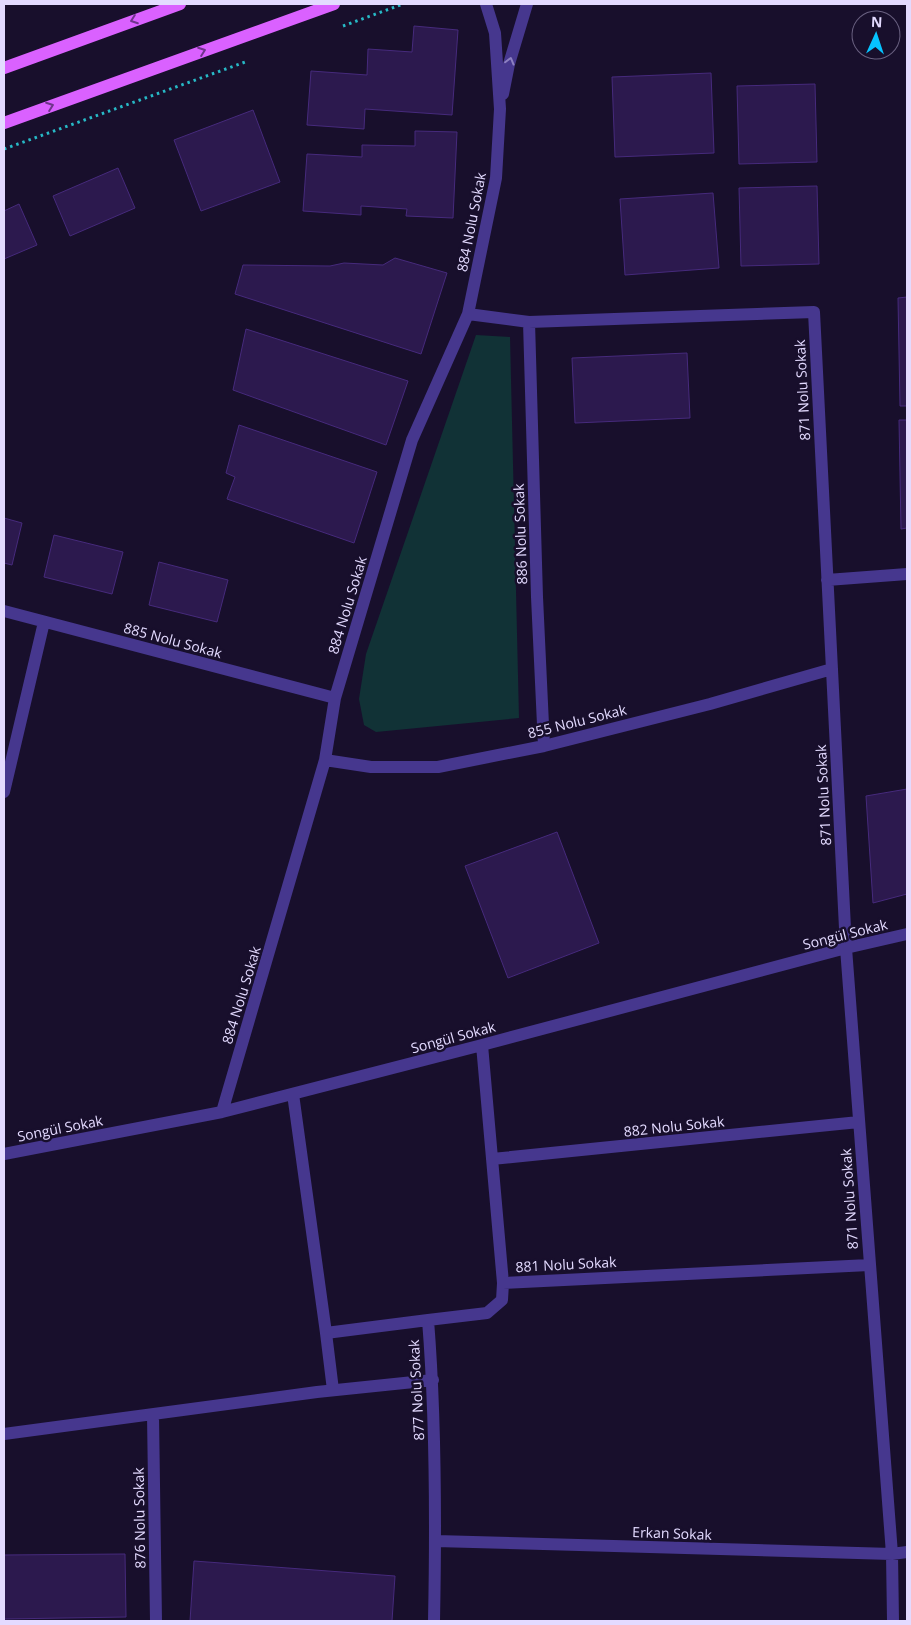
<svg xmlns="http://www.w3.org/2000/svg" width="911" height="1625" font-family="'Open Sans',sans-serif">
	<style>
		.green { fill: #113236 }
		.building { fill: #2c194e; stroke: #462a7c }
		.lines { fill: none; stroke-linecap: round; stroke-linejoin: round }
		.path { stroke: #27b9c6; stroke-width: 3; stroke-dasharray: 2.5 4; stroke-linecap: butt }
		.minor { stroke: #46378e; stroke-width: 12 }
		.primary { stroke: #da61ff; stroke-width: 12 }
		.oneway { stroke: #6f348b }
		.oneway2 { stroke: #8d80c1 }
		.labels { text-anchor: middle; dominant-baseline: central; stroke-width: 5; stroke-linejoin: round; paint-order: stroke }
		.street-label { font-size: 14px; fill: #e3daff; stroke: #180f2c }
	</style>
	<rect width="100%" height="100%" fill="#180f2c"/>
	<path class="green" d="M476 335 510 337 519 718 376 732 364 725 359 699 366 654Z"/>
	<path class="building" d="M414 26 458 30 452 115 365 109 364 129 307 125 311 71 367 75 368 49 412 52Z
		M711 73 714 153 615 157 612 77Z
		M815 84 817 162 739 164 737 86Z
		M253 110 280 182 201 211 174 140Z
		M415 131 457 132 453 218 406 216 407 209 361 206V215L303 211 307 154 362 157V145L415 146Z
		M118 168 135 208 70 236 53 196Z
		M817 186 819 264 741 266 739 188Z
		M713 193 719 268 625 275 620 199Z
		M19 204 37 245 4 259V211Z
		M395 258 447 273 421 354 235 294 243 265 330 266 344 263 383 265Z
		M907 297V406H900L898 298Z
		M246 329 408 381 386 445 233 390Z
		M687 353 690 418 575 423 572 358Z
		M899 420H907V528L901 529Z
		M239 425 377 472 354 543 227 499 235 477 226 473Z
		M4 518 22 523 12 565 4 563Z
		M54 535 123 552 112 594 44 577Z
		M159 562 228 580 217 622 149 605Z
		M907 789V894L873 903 866 796Z
		M557 832 599 943 508 978 465 866Z
		M125 1554 126 1617 4 1619V1555Z
		M194 1561 395 1576 392 1621H190Z"/>
	<g class="lines">
		<path class="path" d="M343 26 403 4
			M4 149 248 61"/>
		<path class="minor" d="M503 94 509 64 527 4
			M468 314 529 322 814 312 846 948 892 1554 893 1621
			M529 322 537 597 544 746
			M827 580 907 574
			M4 611 335 698
			M325 760 371 767H438L544 746 710 704 832 669
			M4 792 44 622
			M482 1045 503 1283 869 1265
			M293 1094 326 1333 428 1320C436 1420 436 1521 434 1621
			M222 1112 325 760 335 698 412 440 468 314 496 178 500 109 495 33 486 4
			M4 1154 222 1112 482 1045 846 948 907 934
			M492 1159 859 1122
			M428 1320 487 1313 502 1300 503 1283
			M326 1333 333 1390
			M153 1415 156 1621
			M4 1434 317 1392 433 1380
			M436 1541 892 1554 907 1552"/>
		<path class="primary" d="M4 68 180 4
			M4 123 334 4"/>
	</g>
	<defs><path id="oneway-chevron" d="M-2-3.5L2.5 0L-2 3.5" fill="none" stroke-width="1.6" stroke-linecap="round" stroke-linejoin="round" transform="scale(1.25)"/></defs>
	<g class="oneway">
		<use href="#oneway-chevron" transform="translate(134 20) rotate(160)"/>
		<use href="#oneway-chevron" transform="translate(202 51) rotate(-20)"/>
		<use href="#oneway-chevron" transform="translate(50 106) rotate(-20)"/>
	</g>
	<use class="oneway2" href="#oneway-chevron" transform="translate(510 61) rotate(-75)"/>
	<g class="labels">
		<g class="street-label">
			<text transform="translate(471 222) rotate(-79)">884 Nolu Sokak</text>
			<text transform="translate(802 390) rotate(-93)">871 Nolu Sokak</text>
			<text transform="translate(520 534) rotate(-92)">886 Nolu Sokak</text>
			<text transform="translate(347 605) rotate(-73)">884 Nolu Sokak</text>
			<text transform="translate(173 640) rotate(15)">885 Nolu Sokak</text>
			<text transform="translate(577 721) rotate(-14)">855 Nolu Sokak</text>
			<text transform="translate(823 795) rotate(-93)">871 Nolu Sokak</text>
			<text transform="translate(845 934) rotate(-14)">Songül Sokak</text>
			<text transform="translate(241 995) rotate(-73)">884 Nolu Sokak</text>
			<text transform="translate(453 1037) rotate(-15)">Songül Sokak</text>
			<text transform="translate(674 1126) rotate(-6)">882 Nolu Sokak</text>
			<text transform="translate(60 1128) rotate(-11)">Songül Sokak</text>
			<text transform="translate(849 1199) rotate(-94)">871 Nolu Sokak</text>
			<text transform="translate(566 1264) rotate(-3)">881 Nolu Sokak</text>
			<text transform="translate(416 1390) rotate(-93)">877 Nolu Sokak</text>
			<text transform="translate(139 1518) rotate(-91)">876 Nolu Sokak</text>
			<text transform="translate(672 1533) rotate(2)">Erkan Sokak</text>
		</g>
	</g>
	<rect width="911" height="1625" fill="none" stroke="#e3daff" stroke-width="10"/>
	<g transform="translate(876 35) rotate(3)"><circle r="24" fill="#180f2c" stroke="#696080"/>
	<path d="M0-4L9 19L0 12L-9 19Z" fill="#06c3ff"/>
	<text y="-8" font-size="14" font-weight="bold" text-anchor="middle" fill="#e3daff">N</text>
	</g>
</svg>
